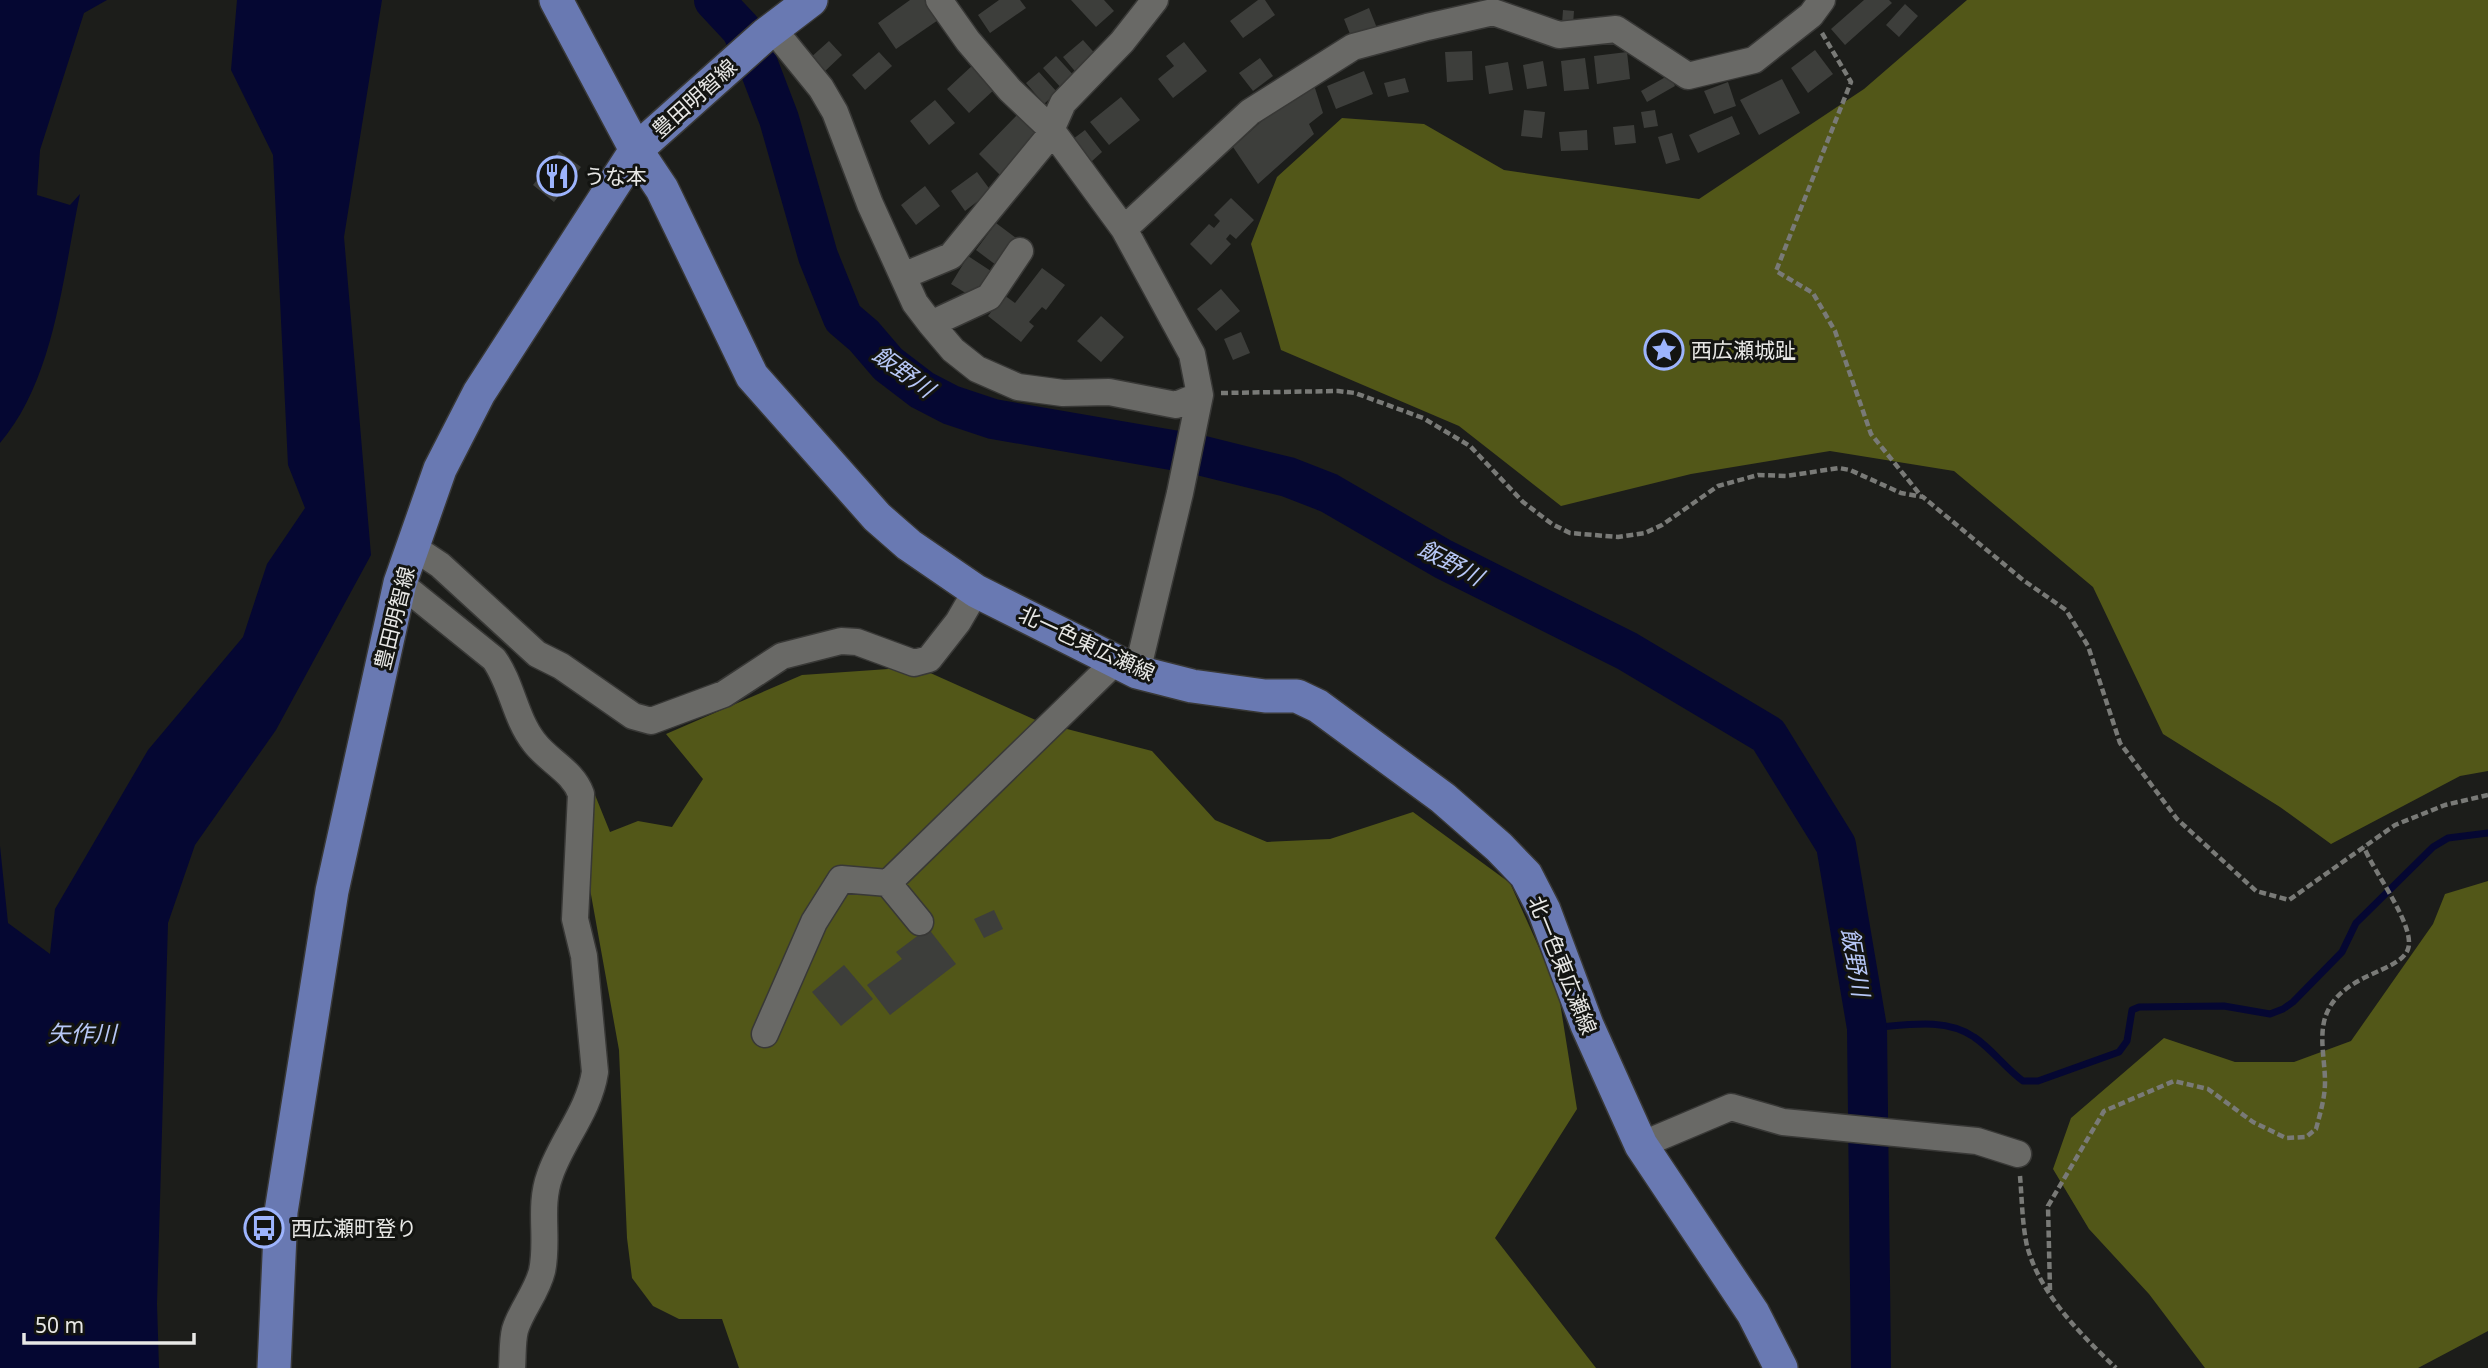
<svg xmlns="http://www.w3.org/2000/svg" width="2488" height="1368" font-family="'Noto Sans','Noto Sans JP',sans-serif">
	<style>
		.forest { fill: #525718 }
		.water { fill: #050732 }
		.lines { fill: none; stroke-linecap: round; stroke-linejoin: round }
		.stream { stroke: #050732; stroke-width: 7 }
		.river { stroke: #050732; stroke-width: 40 }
		.building { fill: #3d3e3b }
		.minor-casing { stroke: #383836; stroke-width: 29 }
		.major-casing { stroke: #383836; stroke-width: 36 }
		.path { stroke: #797a77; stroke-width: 4.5; stroke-dasharray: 7 3.5; stroke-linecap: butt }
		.minor { stroke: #696966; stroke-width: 26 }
		.major { stroke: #6979b2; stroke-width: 33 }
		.labels { text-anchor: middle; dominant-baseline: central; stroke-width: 6; stroke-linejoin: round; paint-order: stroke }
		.street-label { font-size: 21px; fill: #e8e8e6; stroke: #131411 }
		.poi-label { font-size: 21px; fill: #e8e8e6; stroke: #131411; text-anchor: start }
		.water-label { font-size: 23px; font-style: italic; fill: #b7c7f6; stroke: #131411 }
	</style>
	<rect width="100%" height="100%" fill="#1c1d1a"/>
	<path class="forest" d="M1967 0H2488V771L2460 776 2331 844 2280 807 2163 734 2093 587 1954 471 1830 451 1691 474 1561 506 1459 426 1281 350 1251 244 1277 177 1342 118 1424 124 1504 170 1699 199 1864 89Z
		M917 667 1040 722 1152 751 1215 820 1267 842 1330 839 1413 812 1510 883 1558 990 1577 1109 1495 1238 1596 1368H739L722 1319H679L653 1306 632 1278 627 1238 619 1050 590 889 593 790 610 832 638 821 672 827 703 779 666 734 802 675Z
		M2488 881V1331L2418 1368H2205L2149 1294 2089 1229 2053 1169 2071 1118 2164 1038 2235 1062H2294L2351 1041 2433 924 2445 894Z"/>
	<path class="water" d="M0 0H107L84 13 40 150 37 195 70 205 80 194C63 274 55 379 0 443Z
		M237 0H382L344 237 371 555 276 730 195 845 168 923 157 1304 159 1368H0V846L8 923 50 954 55 909 148 750 243 637 267 564 305 508 288 465 273 155 231 70Z"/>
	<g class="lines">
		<path class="stream" d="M1867 1028C1902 1026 1944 1016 1974 1037 1992 1049 2005 1068 2023 1081H2038L2119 1052 2127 1041 2132 1010 2139 1007 2224 1006 2270 1014 2283 1009 2293 1002 2342 952 2356 923 2433 847 2448 838 2488 833"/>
		<path class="river" d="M714 0 741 29 756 59 779 119 818 256 843 318 864 336 888 364 922 390 951 405 993 419 1195 454 1288 477 1329 493 1443 559 1627 651 1768 735 1836 845 1867 1028 1871 1368"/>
	</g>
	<path class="building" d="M910 0H932L944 16 896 49 878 23Z
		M999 0H1020L1026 8 990 33 978 15Z
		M1071 0H1104L1114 11 1096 27Z
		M1258 0H1265L1275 15 1243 38 1230 21Z
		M1864 0H1889L1892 3 1845 45 1831 29Z
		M1905 4 1918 16 1899 37 1886 25Z
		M1369 8 1377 28 1352 39 1344 19Z
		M1563 10 1574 11 1573 24H1562Z
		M1083 40 1099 58 1079 76 1063 57Z
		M829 41 842 55 823 73 809 59Z
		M1184 42 1207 71 1173 98 1158 79 1174 66 1166 56Z
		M1815 50 1833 74 1808 93 1791 68Z
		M1472 51 1473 80 1447 82 1445 52Z
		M879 52 892 66 865 90 852 75Z
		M1627 52 1630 79 1597 84 1594 56Z
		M1056 56 1076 78 1063 90 1043 68Z
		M1260 58 1273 76 1253 91 1239 73Z
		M1585 58 1589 89 1564 91 1561 61Z
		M1543 61 1547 86 1527 89 1523 65Z
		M1508 62 1513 90 1489 94 1485 66Z
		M974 64 996 88 969 113 947 89Z
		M1364 71 1373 94 1336 109 1327 86Z
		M1039 72 1057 92 1044 104 1026 83Z
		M1669 75 1675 86 1647 102 1641 91Z
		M1405 78 1409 92 1388 97 1384 83Z
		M1782 79 1800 113 1759 135 1740 100Z
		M1728 82 1736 106 1714 114 1704 91Z
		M1314 85 1323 113 1309 124 1314 134 1258 184 1233 147 1274 110Z
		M1121 97 1140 120 1109 145 1090 122Z
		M935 100 955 123 929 145 910 121Z
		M1524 110 1545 112 1542 138 1521 136Z
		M1655 110 1658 126 1644 128 1641 112Z
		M1021 111 1044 133 1002 177 979 154Z
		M1732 116 1740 134 1698 153 1689 135Z
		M1634 125 1636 143 1615 145 1613 127Z
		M1085 130 1102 152 1091 162 1073 139Z
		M1587 130 1588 150 1561 151 1559 132Z
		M1672 133 1680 160 1666 164 1658 137Z
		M559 151 581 167 554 202 533 185Z
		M977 172 991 191 965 211 951 191Z
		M925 186 940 206 916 225 901 205Z
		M1231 198 1254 220 1236 239 1230 234 1226 239 1231 244 1211 265 1190 244 1209 224 1214 228 1220 221 1214 215Z
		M996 223 1016 238 996 265 976 250Z
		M968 256 994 273 977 300 951 284Z
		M1042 268 1065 285 1046 310 1042 307 1029 322 1034 326 1021 342 988 316 1004 295 1015 303Z
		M1221 289 1240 311 1216 331 1197 309Z
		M1101 316 1124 337 1101 362 1077 341Z
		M1241 332 1250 353 1233 360 1224 339Z
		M994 910 1003 929 984 938 974 919Z
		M928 928 956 964 890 1015 867 985 902 959 896 952Z
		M844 965 873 999 841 1026 812 992Z"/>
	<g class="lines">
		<g class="minor-casing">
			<path id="minor" d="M939 0 968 41 1010 90 1050 128 1124 229 1192 354 1200 395 1180 493 1137 672
				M773 29 821 88 835 112 870 204 915 303 931 324
				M1124 229 1250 112 1353 47 1427 27 1493 12 1559 35 1616 29 1688 76 1754 60 1811 15 1822 0
				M1020 251 989 297 931 324 953 350 977 369 1018 387 1063 393 1109 392 1176 405 1200 395
				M903 276 951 256 1047 139 1063 103 1122 42 1155 0
				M413 547 440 565 537 654 561 666 633 716 651 721 724 694 782 656 841 641 857 642 914 663 929 659 958 622 976 591
				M400 583 494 659C512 684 515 718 534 742 548 761 573 771 581 794L575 919 584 956 595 1072C589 1111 562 1140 550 1175 538 1207 549 1239 542 1271 537 1292 521 1310 515 1330 512 1342 513 1356 512 1368
				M888 883 920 922
				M765 1034 814 922 841 879 888 883 1116 661
				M1641 1145 1731 1107 1783 1122 1977 1141 2018 1154"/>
		</g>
		<g class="major-casing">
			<path id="major" d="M556 0 636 150 662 189 752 376 877 517 909 545 976 591 1137 672 1192 686 1265 696H1297L1318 706 1443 798 1499 847 1526 875 1544 910 1587 1025 1641 1145 1753 1313 1781 1368
				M274 1368 281 1212 332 891 400 583 440 469 479 393 636 150 765 35 811 0"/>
		</g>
		<path class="path" d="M1822 33 1851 82 1776 271 1813 293 1835 331 1871 434 1922 497
			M1221 393 1338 391 1355 393 1423 418 1470 446 1523 502 1552 524 1570 533 1618 537 1645 533 1662 525 1718 486 1758 475 1786 476 1839 468 1850 470 1901 493 1923 497 2023 580 2066 610 2088 646 2120 743 2177 819 2256 891 2289 900 2395 825 2445 805 2488 795
			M2020 1176C2022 1199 2022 1223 2027 1246 2040 1294 2081 1335 2116 1368
			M2050 1290 2048 1206 2104 1111 2174 1081 2208 1089 2253 1122 2286 1138 2306 1137 2316 1129C2320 1114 2325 1098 2325 1082 2325 1061 2319 1038 2325 1018 2339 973 2400 973 2408 949 2416 926 2373 871 2364 847"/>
		<use href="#minor" class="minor"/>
		<use href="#major" class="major"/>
	</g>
	<defs>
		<g id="restaurant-ring" transform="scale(2.0125)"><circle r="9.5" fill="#131411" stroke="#9db4fd" stroke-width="1.5"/><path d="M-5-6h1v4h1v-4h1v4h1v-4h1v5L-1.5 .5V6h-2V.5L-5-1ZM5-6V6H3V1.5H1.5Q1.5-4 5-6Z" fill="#9db4fd"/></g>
		<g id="sight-ring" transform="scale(2.0125)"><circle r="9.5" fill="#131411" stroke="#9db4fd" stroke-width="1.5"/><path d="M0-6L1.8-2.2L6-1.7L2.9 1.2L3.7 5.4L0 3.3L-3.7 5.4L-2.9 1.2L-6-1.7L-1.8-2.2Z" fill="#9db4fd"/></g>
		<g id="bus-ring" transform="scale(2.0125)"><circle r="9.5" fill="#131411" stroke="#9db4fd" stroke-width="1.5"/><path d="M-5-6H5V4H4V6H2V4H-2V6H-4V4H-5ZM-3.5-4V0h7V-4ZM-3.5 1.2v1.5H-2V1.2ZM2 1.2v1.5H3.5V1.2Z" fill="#9db4fd"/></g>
	</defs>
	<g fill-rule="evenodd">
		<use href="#restaurant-ring" x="557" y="176"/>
		<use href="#sight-ring" x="1664" y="350"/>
		<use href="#bus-ring" x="264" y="1228"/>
	</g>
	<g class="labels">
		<g class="street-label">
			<text transform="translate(694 98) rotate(-42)">豊田明智線</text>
			<text transform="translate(394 618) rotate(-76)">豊田明智線</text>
			<text transform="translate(1087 643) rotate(25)">北一色東広瀬線</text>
			<text transform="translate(1563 965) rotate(68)">北一色東広瀬線</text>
		</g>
		<g class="poi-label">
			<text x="584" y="176">うな本</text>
			<text x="1691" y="350">西広瀬城趾</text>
			<text x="291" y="1228">西広瀬町登り</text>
		</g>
		<g class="water-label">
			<text transform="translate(904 371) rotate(36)">飯野川</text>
			<text transform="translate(1451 562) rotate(28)">飯野川</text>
			<text transform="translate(1856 962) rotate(80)">飯野川</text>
			<text x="82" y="1033">矢作川</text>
		</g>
	</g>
	<path d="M24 1333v10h170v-10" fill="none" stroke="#e8e8e6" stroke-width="3.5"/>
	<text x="35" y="1333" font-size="21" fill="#e8e8e6" stroke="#131411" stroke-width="5" paint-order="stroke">50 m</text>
</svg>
